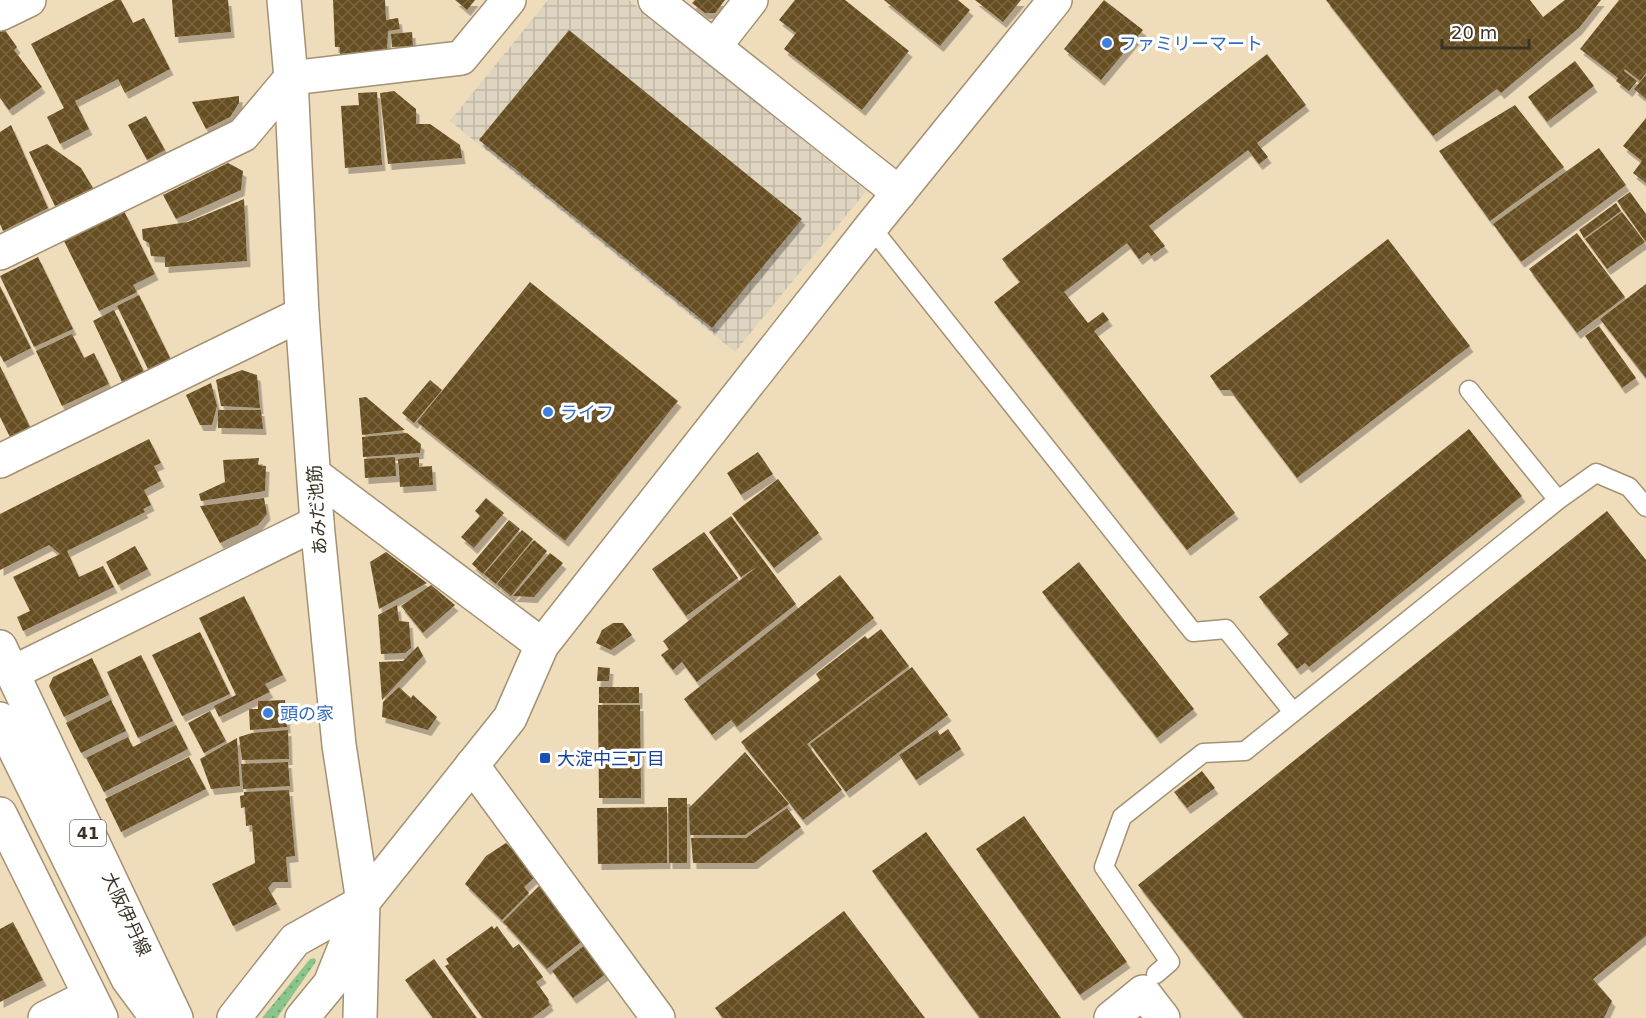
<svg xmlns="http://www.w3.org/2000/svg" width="1646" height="1018" font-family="'DejaVu Sans','Noto Sans JP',sans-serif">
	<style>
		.industrial { fill: url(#industrial-grid) }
		.grass { fill: url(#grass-dots) }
		.building { fill: url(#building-cross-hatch); filter: url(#shadow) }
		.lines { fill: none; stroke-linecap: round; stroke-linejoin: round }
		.lane-casing { stroke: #a39173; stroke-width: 21 }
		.street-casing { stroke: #a39173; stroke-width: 36 }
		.secondary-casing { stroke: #a39173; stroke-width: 36 }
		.primary-casing { stroke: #a39173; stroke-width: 36 }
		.highway-casing { stroke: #a39173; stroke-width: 36 }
		.lane { stroke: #fff; stroke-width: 18 }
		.street { stroke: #fff; stroke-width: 33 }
		.secondary { stroke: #fff; stroke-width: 33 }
		.primary { stroke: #fff; stroke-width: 33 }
		.highway { stroke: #fff; stroke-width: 33 }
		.shop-dot { fill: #3f7fe0; stroke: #fff; stroke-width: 2 }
		.transit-dot { fill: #1a4fb4; stroke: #fff; stroke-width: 2 }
		.labels { text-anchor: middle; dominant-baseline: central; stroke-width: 6; stroke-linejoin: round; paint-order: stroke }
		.shield { fill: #fff; stroke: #747066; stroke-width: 1.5 }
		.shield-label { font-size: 16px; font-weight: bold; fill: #393225 }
		.shop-label { font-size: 18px; fill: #366cbe; stroke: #fff; text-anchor: start }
		.street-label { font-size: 18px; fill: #393225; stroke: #fff }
		.transit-label { font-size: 18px; fill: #164399; stroke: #fff; text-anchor: start }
	</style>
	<defs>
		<pattern id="industrial-grid" width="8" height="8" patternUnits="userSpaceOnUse" patternTransform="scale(1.5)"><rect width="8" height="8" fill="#ded4bf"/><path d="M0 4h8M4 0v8" fill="none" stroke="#bfb6a4"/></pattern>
		<pattern id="grass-dots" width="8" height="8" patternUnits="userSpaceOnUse" patternTransform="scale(1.5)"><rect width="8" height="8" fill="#8bc58b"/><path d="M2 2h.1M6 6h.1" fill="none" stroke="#73a171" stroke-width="1.8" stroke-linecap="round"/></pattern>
		<pattern id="building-cross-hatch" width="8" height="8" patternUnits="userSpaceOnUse" patternTransform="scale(1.5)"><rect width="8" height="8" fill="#664e20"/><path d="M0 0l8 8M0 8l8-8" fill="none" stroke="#796540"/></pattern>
		<filter id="shadow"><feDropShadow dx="3.5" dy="6" stdDeviation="0" flood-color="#0004"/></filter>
	</defs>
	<rect width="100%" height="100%" fill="#efdcbb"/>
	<path class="industrial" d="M548 0H629L866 191 735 352 450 121Z"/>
	<path class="grass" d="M314 958 316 960 315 963 277 1018H262L310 959Z"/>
	<path class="building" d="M115 0H121L133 23 144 18 170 69 125 93 118 79 75 101 89 129 60 144 47 117 64 108 31 44Z
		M172 0H228L231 32 175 37Z
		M333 0H385L386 20 398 18 400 29 388 31 387 50 340 54V47H335Z
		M455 0H475L467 10Z
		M695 0H725L715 13H705L692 3Z
		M795 0H845L909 51 862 110 784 49 796 33 779 20Z
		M884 0H958L970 10 940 46Z
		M975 0H1021L1003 22Z
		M1104 0 1143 30 1101 80 1064 49Z
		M1326 0H1530L1543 17 1565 0H1601L1579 28 1501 93 1497 89 1433 136Z
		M1619 0H1646V73L1640 81 1625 69 1624 71 1637 81 1629 91 1616 81 1618 78 1580 49Z
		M4 29 17 47 14 50 42 87 9 110 0 98V32Z
		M569 30 802 219 712 328 479 140Z
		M412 32 413 46 392 47 391 34Z
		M1267 54 1306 105 1257 143 1268 157 1259 164 1248 150 1149 226 1165 246 1151 256 1148 252 1139 259 1127 243 1064 292 1088 323 1103 312 1109 320 1094 331 1235 513 1187 550 994 302 1020 282 1002 259Z
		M1575 61 1594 86 1547 122 1528 97Z
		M1646 75V99L1634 89Z
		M394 91 416 109V124H430L460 145 462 158 388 164 380 93Z
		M377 92 382 165 345 168 341 106 359 105 358 93Z
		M239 96V103L230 117 206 129 192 102Z
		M1515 105 1564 167 1490 221 1439 151Z
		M146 116 165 150 147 160 128 125Z
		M1646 118V183L1633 173 1642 161 1623 146Z
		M11 125 48 208 3 231 0 224V132Z
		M47 144 81 168 93 188 55 206 29 152Z
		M1599 148 1626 185 1521 262 1493 224Z
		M228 163 243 171 241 190 176 219 163 195Z
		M1630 192 1646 214V242L1617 201Z
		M244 199 247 261 165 267V257L151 256 149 243 143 240 142 229 188 222Z
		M1616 203 1621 211 1584 238 1579 230Z
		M124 211 155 274 133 285 137 292 99 311 64 241Z
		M1622 212 1645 242 1607 269 1585 239Z
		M1577 233 1625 297 1577 333 1529 269Z
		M1388 239 1470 346 1297 478 1230 390H1220L1210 376Z
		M38 257 73 329 34 347 0 276Z
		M530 282 678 401 565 541 417 422Z
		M1646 284V378L1600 319Z
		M0 286 31 348 4 362 0 355Z
		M139 295 171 360 149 371 117 306Z
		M114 310 145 374 123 384 93 321Z
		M1599 326 1636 378 1622 388 1585 336Z
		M72 334 84 358 94 353 109 384 62 406 36 351Z
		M0 366 32 431 12 441 0 417Z
		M242 370 257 375 260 408 221 406 216 380Z
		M430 380 442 390 414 423 402 413Z
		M211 383 217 406 212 425H200L186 395Z
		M366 397 405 430 362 435 359 398Z
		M218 410H261L263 429 218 428Z
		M1469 429 1522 496 1309 667 1305 663 1297 669 1277 644 1289 634 1259 597Z
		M407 433 421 444 420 453 363 457 362 437Z
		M149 439 161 463 154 466 161 481 144 490 151 505 143 509 145 512 67 551 79 577 103 566 114 587 23 631 17 617 30 611 13 577 60 554 49 545 0 570V514Z
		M758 452 773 474 741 495 727 473Z
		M395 457 396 476 365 478 364 459Z
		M419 457V467L432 466 433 485 400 487 398 459Z
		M259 458 258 465 266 466 265 491 201 501 199 494 225 482 223 460Z
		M778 479 819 533 774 568 732 514Z
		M264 498 267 514 258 525 220 543 200 506Z
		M486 498 504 513 474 548 461 537 480 516 475 511Z
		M1607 511 1646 560V936L1593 979 1612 1001 1604 1018H1244L1138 885Z
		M731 516 796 604 697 682 682 662 673 670 661 655 669 649 663 641 758 566 741 577 709 532Z
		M509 520 520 529 483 574 472 564Z
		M522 530 533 539 496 584 484 574Z
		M704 532 738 578 686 616 652 569Z
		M534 540 547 551 511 596 497 584Z
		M135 546 148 569 118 585 106 562Z
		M386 552 427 583 379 609 370 562Z
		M550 553 563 563 534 597 513 596Z
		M1079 562 1194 709 1157 738 1042 592Z
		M840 575 874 618 737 727 731 720 712 735 684 699Z
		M431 585 455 605 423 633 401 606Z
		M244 596 283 675 265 684 270 692 219 717 214 706 236 695 199 618Z
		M397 605 399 621 409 622 411 648 405 653 381 654 378 615Z
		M613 623H623L632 635 611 650 596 643 602 630Z
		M881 629 909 666 807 744 842 790 803 820 741 742 820 680 816 674 865 636 868 639Z
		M200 632 230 694 182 716 152 655Z
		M418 646 423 656 382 700 379 662 403 661Z
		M141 655 173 721 138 738 107 672Z
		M92 658 109 695 64 717 49 686 53 677Z
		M598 667 610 668 609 681H597Z
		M912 667 948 715 846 792 810 744Z
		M399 687 411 698 413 695 437 717 428 730 382 717 383 702Z
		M599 687H639V703H599Z
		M111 700 126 731 81 753 66 723Z
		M285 700 287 727 250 730 249 709H258V701Z
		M598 705H640L641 798H599Z
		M210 711 226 741 204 753 188 723Z
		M176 725 188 749 104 792 86 758 128 737 133 747Z
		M948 729 961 749 916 780 899 755 937 730 940 735Z
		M288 730 289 759 242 760 239 737 252 733Z
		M237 738 240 786 211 789 200 759Z
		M745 752 789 804 745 835H690L689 808Z
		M189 757 206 789 121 832 105 799Z
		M288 762 290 786 243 789 241 764Z
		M1202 771 1215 788 1187 808 1174 792Z
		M289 790 295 856 286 857 288 882H273L268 888 277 904 233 926 212 884 255 863 252 825 246 826 245 807 241 808 240 796 244 795V792Z
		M668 798H687V863H669Z
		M667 807V863L598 864 597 808Z
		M787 808 801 827 754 863H693L691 838H746Z
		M1024 816 1127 962 1080 995 976 849Z
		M926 832 1061 1018H980L872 871Z
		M506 843 511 848 514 846 535 877 524 887 529 893 502 920 465 884 486 856Z
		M540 885 581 942 547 969 503 922Z
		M844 911 925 1018H723L715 1008Z
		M13 922 43 980 0 1002V929Z
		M492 926 494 929 497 926 513 948 519 944 543 977 536 982 549 1000 548 1001 550 1005 532 1018H483L445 966 449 964 446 959Z
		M585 945 607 973 573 998 552 971Z
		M434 959 477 1018H433L405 980Z"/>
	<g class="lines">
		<g class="lane-casing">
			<path id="lane" d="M871 227 1193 632 1226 629 1293 712
				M1469 390 1558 500
				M1156 974 1170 962 1104 867 1122 817 1203 753 1245 751 1558 500 1596 473 1629 487 1646 507"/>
		</g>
		<g class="street-casing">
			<path id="street" d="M715 46 751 0
				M0 253 243 135 291 78 461 58 509 0
				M0 461 302 314
				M315 475 542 645
				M12 673 317 523
				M472 765 658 1018
				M45 1018 89 996
				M1111 1018 1143 992 1163 1018"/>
		</g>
		<g class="secondary-casing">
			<path id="secondary" d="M284 0 291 78 302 314 317 523 339 745 363 902 360 1018
				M655 0 899 193
				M0 14 29 0
				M234 1018 295 940 363 902
				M302 1018 330 984 363 902 510 718 542 645 871 227 1055 0"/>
		</g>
		<g class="primary-casing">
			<path id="primary" d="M0 647 176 1018
				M0 814 101 1018"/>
		</g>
		<g class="highway-casing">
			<path id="highway" d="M0 719 128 979 157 1018"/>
		</g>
		<use href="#lane" class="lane"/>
		<use href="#street" class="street"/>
		<use href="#secondary" class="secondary"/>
		<use href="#primary" class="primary"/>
		<use href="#highway" class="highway"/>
	</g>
	<g class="shop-dot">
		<circle cx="1107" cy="43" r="6"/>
		<circle cx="548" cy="412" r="6"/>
		<circle cx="268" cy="713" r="6"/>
	</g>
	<rect class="transit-dot" x="539" y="752" width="12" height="12" rx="3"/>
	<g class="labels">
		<rect class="shield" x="70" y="820" width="36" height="26" rx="4.5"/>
		<g class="shield-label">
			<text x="88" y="833">41</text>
		</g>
		<g class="shop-label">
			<text x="1119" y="43">ファミリーマート</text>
			<text x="560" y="412">ライフ</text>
			<text x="280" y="713">頭の家</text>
		</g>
		<g class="street-label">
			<text transform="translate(317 510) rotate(-94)">あみだ池筋</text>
			<text transform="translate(127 914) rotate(65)">大阪伊丹線</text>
		</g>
		<g class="transit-label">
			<text x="557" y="758">大淀中三丁目</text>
		</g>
	</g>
	<path d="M1442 39v9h87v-9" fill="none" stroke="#393225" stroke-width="3"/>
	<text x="1451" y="39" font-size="18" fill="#393225" stroke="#ffffff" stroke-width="4.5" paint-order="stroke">20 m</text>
</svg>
